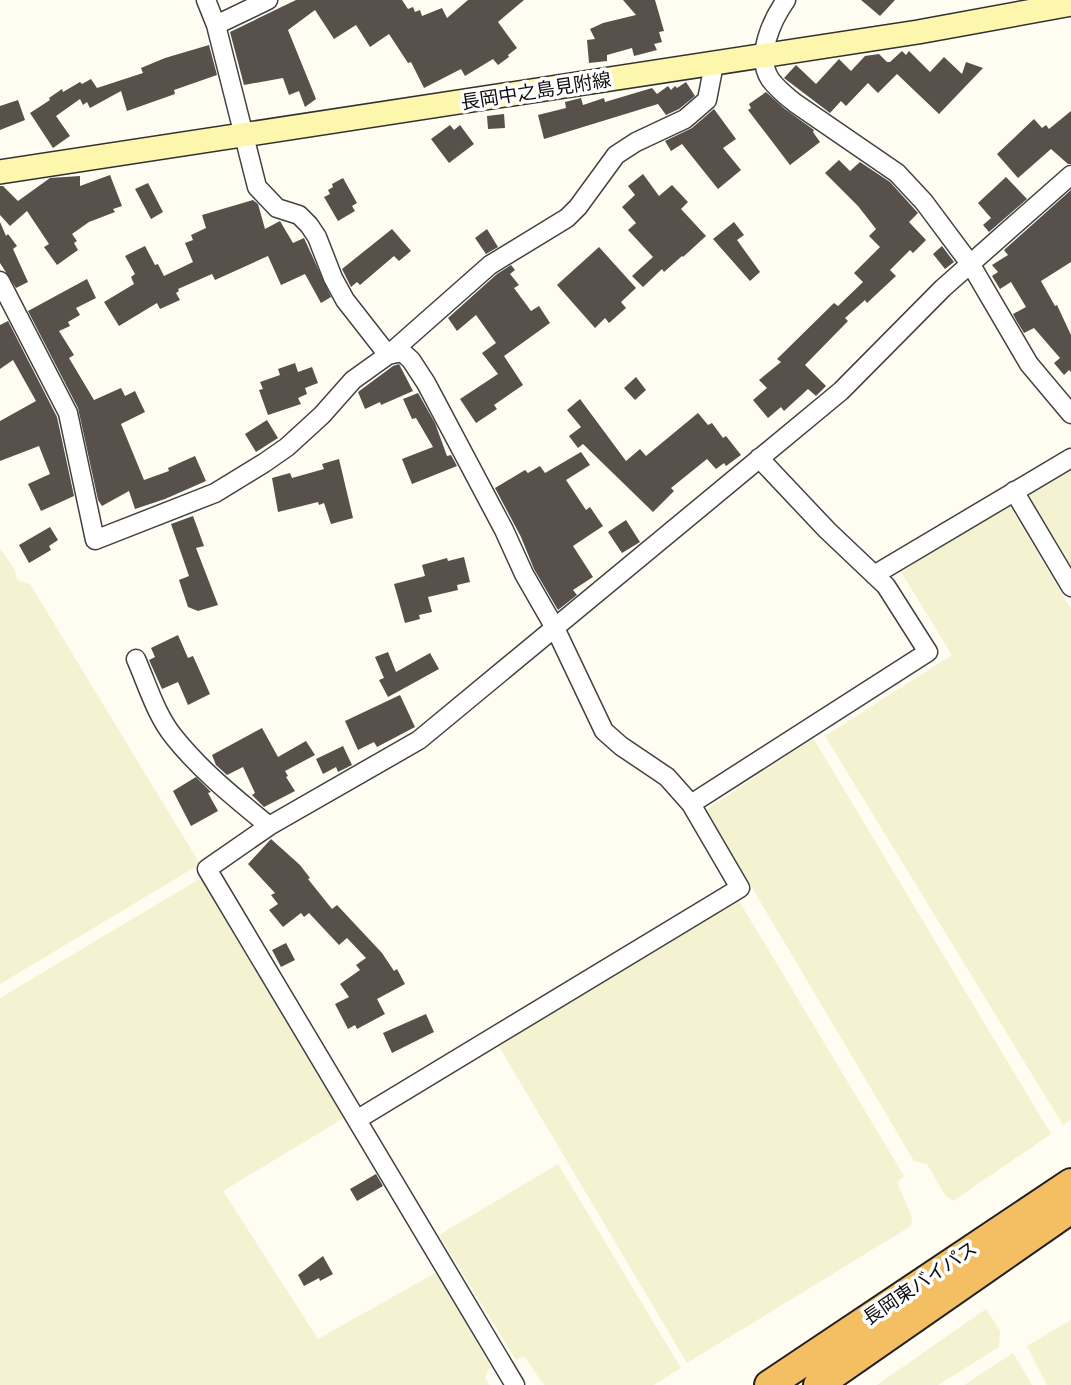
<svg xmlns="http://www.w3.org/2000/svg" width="1071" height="1385" font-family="'Libre Baskerville','Noto Sans JP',serif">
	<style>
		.farmland { fill: #f4f2d1 }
		.building { fill: #57504b }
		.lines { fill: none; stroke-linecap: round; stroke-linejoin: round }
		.minor-casing { stroke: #424242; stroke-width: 21 }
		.secondary-casing { stroke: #313131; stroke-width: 26 }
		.trunk-casing { stroke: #202020; stroke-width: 32 }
		.minor { stroke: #fff; stroke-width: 18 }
		.secondary { stroke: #fdf6ad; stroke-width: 23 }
		.trunk { stroke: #f4be63; stroke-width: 28 }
		.labels { text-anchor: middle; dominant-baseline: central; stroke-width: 7; stroke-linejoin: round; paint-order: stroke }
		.street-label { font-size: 19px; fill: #0f0f0f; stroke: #fff }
	</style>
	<rect width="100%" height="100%" fill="#fffcf1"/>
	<path class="farmland" d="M1071 467V574L1029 505 1031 493 1037 487Z
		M1009 505 1071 609V1119L1063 1125 825 736 952 655 901 572Z
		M0 548 15 570 17 580 30 584 200 864 0 984Z
		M813 738 1051 1134 953 1201 945 1195 927 1164 914 1161 706 810Z
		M201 878 347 1116 223 1191 318 1339 437 1272 490 1366 485 1378 489 1385H0V998Z
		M736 896 904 1176 897 1182 912 1217 911 1226 687 1363 495 1040Z
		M558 1164 681 1368 654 1385H544L524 1356 516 1360 439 1235Z
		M986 1309 1000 1331 999 1347 938 1385H877Z
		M1071 1320V1385H1047L1027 1346Z
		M1013 1353 1032 1385H964Z"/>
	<path class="building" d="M296 0H402L408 9 413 7 415 12 420 10 422 16 442 8 447 18 468 0H524L498 22 517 48 508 55 509 57 498 65 493 59 465 76 461 69 424 88 411 62 408 63 389 34 370 47 356 25 334 39 315 10 288 30 316 99 305 107 299 91 289 95 283 78 244 85 230 32Z
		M623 0H655L664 31 659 32 662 42 654 44 657 50 634 56 632 48 607 55V61L589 63 587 40 595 39 590 29 603 23 636 15Z
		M861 0H895L880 16Z
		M209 45 217 75 174 90 175 94 127 111 121 91 90 108 87 102 83 105 80 99 56 116 70 136 53 148 30 113 50 100 49 98 62 89 63 92 80 82 82 84 91 79 97 88 143 73 141 68 165 58Z
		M902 51 906 55 909 51 930 72 944 57 962 74 966 62 983 68 939 114 897 74 878 93 868 83 846 106 841 101 830 113 784 78 796 65 816 84 839 59 851 71 865 56 879 54 887 62H890Z
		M686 82 695 96 679 109 666 115 658 104 544 139 538 115 566 108 565 102 581 98 583 105 604 98 605 102 652 88 657 94 668 86 671 90 675 86 677 88Z
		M766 92 785 109 814 130 813 132 820 142 790 165 748 110 751 108 749 104Z
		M18 100 25 120 0 130V106Z
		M714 109 736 139 723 148 741 170 718 189 682 144 671 151 665 141 692 128Z
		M1071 111V164H1068L1051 149 1018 178 997 154 1034 119 1042 128 1046 125 1049 129Z
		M504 114 505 128 488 129 487 116Z
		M450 125 454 130 460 125 474 144 449 163 431 139Z
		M839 160 850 171 860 162 890 182 918 213 909 222 926 240 913 253 910 250 890 270 896 276 867 303 865 300 845 318 848 321 805 365 826 386 816 396 808 389 784 411 781 407 768 418 753 400 767 388 759 380 781 362 777 359 834 303 838 306 863 282 854 273 880 247 869 236 876 229 858 206 825 173Z
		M643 174 659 196 672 185 688 202 681 209 706 236 683 257 682 256 664 272 662 269 643 287 632 276 653 257 628 230 636 223 622 207 635 195 628 186Z
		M110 175 122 206 113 209 115 212 89 222 72 234 77 241 74 243 78 250 57 265 44 247 49 244 27 211 10 226 0 215V186H3L18 201 50 178 80 176V186Z
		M1006 177 1027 199 989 232 983 225 991 218 978 203Z
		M343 178 357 203 352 206 355 211 338 221 324 197 330 194 328 190 333 187 332 184Z
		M148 183 163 212 151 219 135 189Z
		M1071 190V262L1041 281 1055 306 1057 305 1071 335V372L1069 370 1064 375 1054 363 1060 358 1034 328 1024 333 1016 320 1013 314 1026 307 1011 282 1000 289 992 276 998 272 992 265 1008 255 1004 250Z
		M253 200 258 204 265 229 280 221 293 243 304 238 331 297 321 303 305 274 281 285 268 256 215 280 212 274 178 289 179 291 176 293 180 300 160 309 157 303 119 326 104 302 134 284 131 277 135 274 125 256 145 246 155 265 158 264 164 276 193 262 185 243 193 240 191 235 206 228 202 215Z
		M0 222 6 236 8 234 17 246 13 249 28 282 16 288 0 263Z
		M734 222 744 235 737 240 760 272 750 281 713 239Z
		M392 229 411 251 399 261 394 256 360 285 357 282 351 287 342 269Z
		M487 229 498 247 486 254 475 238Z
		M942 246 954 262 945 269 933 254Z
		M599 247 636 288 621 302 626 308 609 323 605 318 595 328 557 285Z
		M511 265 515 270 510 274 519 285 514 288 531 311 539 306 550 323 504 356 523 385 494 405 497 409 476 423 460 399 498 374 482 353 496 343 476 315 457 331 448 318 497 274Z
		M87 279 96 298 76 308 80 315 68 322 70 326 59 331 74 355 69 358 94 400 121 388 125 396 135 391 145 412 121 424 144 480 169 471 168 468 195 456 206 481 165 499 135 509 129 491 102 506 98 500 78 408 28 311Z
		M8 321 57 417 74 496 41 511 28 484 50 474 39 446 0 461V421L36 401 13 360 0 369V325Z
		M295 363 298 372 312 367 318 383 305 388 307 394 298 398 301 404 268 415 259 390 263 389 260 382 280 375 278 369Z
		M399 364 413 391 381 405 380 402 365 409 358 392 393 366Z
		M636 377 646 390 635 400 624 388Z
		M418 393 435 423 447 456 451 455 457 466 412 484 402 459 433 447 416 418 412 419 403 399Z
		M580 399 626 461 640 449 646 456 698 413 708 425 712 423 723 438 726 436 741 455 726 466 724 463 716 469 707 459 671 488 674 491 653 512 583 444 578 448 569 436 581 427 567 410Z
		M267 420 278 438 256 452 245 434Z
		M581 452 590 465 566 480 586 510 590 507 603 526 573 546 593 577 573 590 577 595 558 610 534 569 521 537 495 488 525 470 528 473 540 466 545 473Z
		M339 459 353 518 331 524 324 503 319 505 318 502 278 512 272 478 290 473 292 478 324 469 322 464Z
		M193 516 204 546 196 548 218 605 198 611 188 607 179 580 189 576 171 524Z
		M626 520 640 542 622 553 608 532Z
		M50 527 58 540 49 546 51 550 29 563 19 545Z
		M464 557 470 582 457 585 458 590 428 597 432 612 419 615 420 619 405 623 394 584 425 576 422 565 447 558 448 561Z
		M178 635 188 658 193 656 210 694 188 705 178 682 162 689 149 660 155 657 151 648Z
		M388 652 396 672 430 653 439 669 388 697 379 680 384 678 375 657Z
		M400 695 415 727 377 747 374 742 358 750 345 721Z
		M262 728 278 757 306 741 315 755 285 771 288 776 286 777 295 791 264 807 252 795 255 793 243 767 227 775 216 765 212 755Z
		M343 746 352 765 338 772 336 767 323 774 316 759Z
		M196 777 211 792 208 793 218 811 191 826 173 791Z
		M271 839 300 865 310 878 308 879 332 909 337 905 382 953 394 971 397 969 405 984 377 999 385 1014 357 1029 355 1025 348 1029 335 1004 349 997 340 984 360 970 356 965 366 958 347 938 339 945 309 913 304 917 301 913 283 927 269 910 278 904 271 895 275 893 248 864Z
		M286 943 295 960 281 967 272 950Z
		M426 1014 434 1032 392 1053 383 1033Z
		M376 1174 383 1186 357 1201 350 1189Z
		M323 1256 333 1274 320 1281 319 1278 304 1286 298 1275Z"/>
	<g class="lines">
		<g class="minor-casing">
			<path id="minor" d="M206 0 216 25 257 187 277 208 299 215 309 225 317 237 333 278 345 300 388 355
				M786 0C772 20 755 56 770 79 777 89 786 96 795 103L897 173 924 202 971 265 1029 364 1071 414
				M216 25 268 0
				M0 281 68 413 95 540 215 493 264 463 287 447 322 415 353 380 388 355 490 265 567 218 578 207 616 155 636 142 685 119 707 100 714 64
				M1014 491 1071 587
				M874 575 1071 458
				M136 659C147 684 156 715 174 737 201 771 235 798 269 826
				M691 804 928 652 886 586 827 530 759 458
				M358 1119 740 888 691 804 667 777 621 746 604 731 555 628 524 574 504 530 426 383 411 360 402 352 388 355
				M515 1385 207 869 269 826 419 740 841 391 943 288 1071 175"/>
		</g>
		<g class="secondary-casing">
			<path id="secondary" d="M0 172 918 32 1071 4"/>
		</g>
		<g class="trunk-casing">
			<path id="trunk" d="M769 1385 1071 1183
				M818 1385 1071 1209"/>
		</g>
		<use href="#minor" class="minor"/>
		<use href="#secondary" class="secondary"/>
		<use href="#trunk" class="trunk"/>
	</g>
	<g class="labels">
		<g class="street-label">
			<text transform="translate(536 91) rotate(-9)">長岡中之島見附線</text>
			<text transform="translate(920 1283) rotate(-34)">長岡東バイパス</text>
		</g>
	</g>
</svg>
